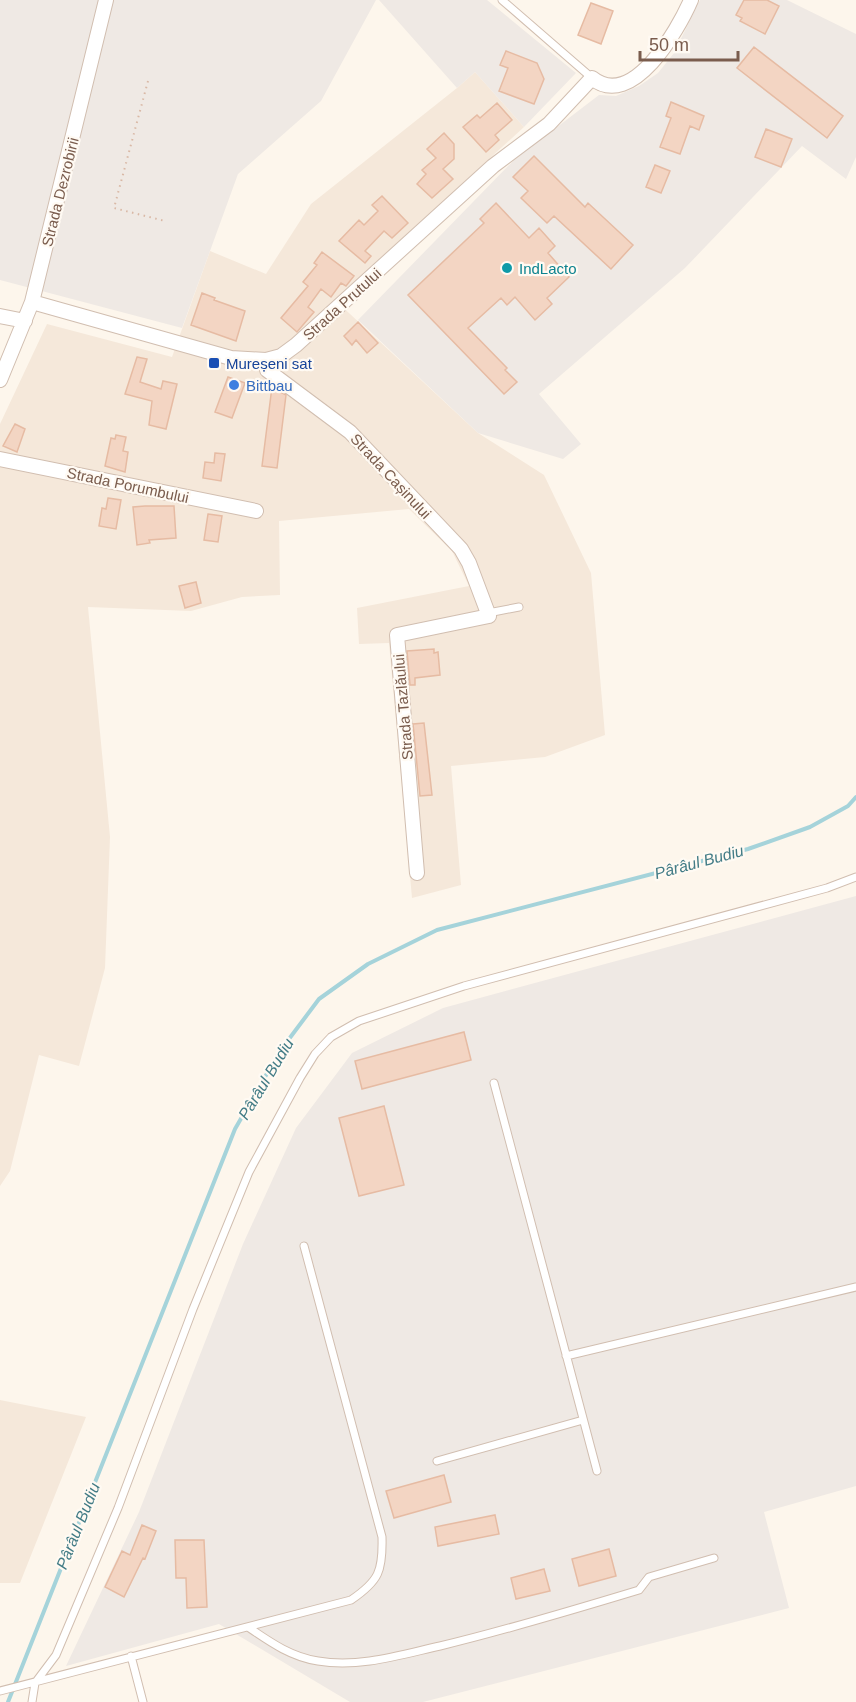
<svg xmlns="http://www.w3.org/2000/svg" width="856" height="1702" font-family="Helvetica,sans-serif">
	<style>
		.residential { fill: #f5e8da }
		.industrial { fill: #efe9e4 }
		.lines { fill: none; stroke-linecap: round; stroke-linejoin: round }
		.stream { stroke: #a5d3da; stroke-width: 4 }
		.building { fill: #f3d5c3; stroke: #e6bba3; stroke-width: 1.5 }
		.service-casing { stroke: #d1beb0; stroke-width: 9 }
		.minor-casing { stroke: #d1beb0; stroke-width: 16 }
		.path { stroke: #d9b8a5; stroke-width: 2; stroke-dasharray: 1.5 4.5; stroke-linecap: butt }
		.service { stroke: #fff; stroke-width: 7 }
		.minor { stroke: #fff; stroke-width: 14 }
		.culture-dot { fill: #0f9aa8; stroke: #fffaf3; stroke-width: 2 }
		.transit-dot { fill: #1a4fb4; stroke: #fffaf3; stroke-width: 2 }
		.shop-dot { fill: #3f7fe0; stroke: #fffaf3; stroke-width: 2 }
		.labels { text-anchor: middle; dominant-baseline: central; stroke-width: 4.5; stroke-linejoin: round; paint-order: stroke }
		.street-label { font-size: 15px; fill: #7a5c4d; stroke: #fffaf3 }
		.culture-label { font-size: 15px; fill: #0d838f; stroke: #fffaf3; text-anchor: start }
		.transit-label { font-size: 15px; fill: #164399; stroke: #fffaf3; text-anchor: start }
		.shop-label { font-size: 15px; fill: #366cbe; stroke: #fffaf3; text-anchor: start }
		.water-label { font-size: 16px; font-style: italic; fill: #437c86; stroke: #fffaf3 }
	</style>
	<rect width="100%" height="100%" fill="#fdf6ec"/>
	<path class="residential" d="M475 72 524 127 335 300 478 433 544 475 591 573 605 735 545 757 451 766 461 885 412 898 389 643 359 644 357 608 469 586 452 551 409 509 279 521 280 595 242 597 191 611 88 607 110 837 105 968 79 1066 39 1055 10 1171 0 1186V424L47 324 172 357 210 251 266 274 311 204 457 88Z
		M0 1400 86 1417 20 1583H0Z"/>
	<path class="industrial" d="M0 0H376L321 101 238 174 182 328 0 280Z
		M379 0H487L576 73 524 127 475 72 457 88Z
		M700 0H787L856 34V157L846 179 802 146 685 268 539 394 581 444 563 459 478 433 358 320 514 160 599 95 616 96 639 86 658 73 674 53Z
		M856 896V1486L764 1512 789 1608 423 1702H350L219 1624 66 1666 139 1512 243 1244 296 1128 352 1053 443 1008Z"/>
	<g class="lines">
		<path class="stream" d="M8 1702 235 1129 280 1051 319 999 368 964 437 930 748 849 810 827 848 806 856 797"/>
	</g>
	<path class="building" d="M744 0H767L779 6 765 34 740 21 742 18 736 15Z
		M591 3 613 11 601 44 578 35Z
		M754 47 843 116 827 138 737 68Z
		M506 51 537 63 544 79 534 104 499 91 508 68 500 65Z
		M671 102 704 116 699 130 690 126 680 154 660 147 671 118 666 116Z
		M497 103 512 120 495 135 499 140 486 152 463 127 477 115 480 118Z
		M766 129 792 139 781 167 755 157Z
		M444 133 454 144V159L443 169 453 179 432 198 417 184 426 174 422 170 436 158 427 149Z
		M534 156 585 207 588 203 633 245 611 269 554 216 547 223 521 198 528 191 513 177Z
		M655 165 670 171 661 193 646 187Z
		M382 196 408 223 392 238 384 231 365 251 371 256 365 263 339 241 359 220 364 225 378 211 372 205Z
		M496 203 529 238 539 228 555 246 548 253 569 277 547 298 552 304 535 320 515 297 507 305 501 298 468 328 507 368 505 370 517 382 504 394 408 295 484 223 480 219Z
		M322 252 354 276 346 286 341 283 331 297 321 289 308 307 314 312 297 332 281 318 308 286 303 282 317 265 314 263Z
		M202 293 215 298 214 300 245 311 236 341 191 325Z
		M358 322 378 343 367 353 356 340 352 345 344 336Z
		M137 357 147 359 140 382 161 389 163 381 177 384 166 429 149 425 152 401 125 394Z
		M228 377 245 383 232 418 215 412Z
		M272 387 286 395 277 468 262 466Z
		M15 424 25 429 17 452 3 446Z
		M116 435 126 437 123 451 128 452 125 472 105 466 111 438 115 439Z
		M215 453 225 454 221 481 203 478 205 462 214 463Z
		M108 498 121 500 116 529 99 526 102 508 106 509Z
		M145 506H174L176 538 149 540 150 543 137 545 133 507Z
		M208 514 222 516 218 542 204 540Z
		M196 582 201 603 185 608 179 586Z
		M434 649V653L438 652 440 675 415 678V685H410L407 651Z
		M424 723 432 795 420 796 413 724Z
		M464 1032 471 1060 362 1089 355 1061Z
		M384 1106 404 1185 359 1196 339 1118Z
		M444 1475 451 1502 394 1518 386 1491Z
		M495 1515 499 1534 438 1546 435 1527Z
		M142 1525 156 1531 145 1559 143 1558 124 1597 105 1587 122 1551 130 1555Z
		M175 1540H204L207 1607 187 1608 186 1578H176Z
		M609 1549 616 1576 579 1586 572 1559Z
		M544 1569 550 1591 516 1599 511 1578Z"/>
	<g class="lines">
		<g class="service-casing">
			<path id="service" d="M502 0 592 78
				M488 613 519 607
				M494 1083 597 1471
				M566 1356 856 1287
				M437 1461 583 1420
				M248 1627C270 1642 291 1657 318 1661 359 1668 400 1655 440 1646 507 1630 573 1610 639 1590L649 1577 714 1558
				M131 1656 143 1702
				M0 1691 351 1600C379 1581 383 1571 382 1537L304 1246
				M32 1702 35 1683 56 1655 118 1508 193 1309 249 1172 300 1078 315 1054 331 1037 359 1021 464 986 827 888 856 877"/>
		</g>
		<g class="minor-casing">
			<path id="minor" d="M32 302 231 358 266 360 281 356 296 345 493 166 549 124 592 78C632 111 678 30 691 0
				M0 316 25 321
				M266 360 267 370 350 432 461 549 469 563 489 616 397 635 417 873
				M0 380 32 302 106 0
				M0 459 256 511"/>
		</g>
		<path class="path" d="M148 81 114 208 165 221"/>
		<use href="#service" class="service"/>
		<use href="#minor" class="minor"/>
	</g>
	<circle class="culture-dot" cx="507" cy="268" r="6"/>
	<rect class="transit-dot" x="208" y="357" width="12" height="12" rx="3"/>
	<circle class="shop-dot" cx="234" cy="385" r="6"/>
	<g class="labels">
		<g class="street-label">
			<text transform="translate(60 192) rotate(-76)">Strada Dezrobirii</text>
			<text transform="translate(342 304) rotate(-42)">Strada Prutului</text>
			<text transform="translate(391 476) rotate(47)">Strada Cașinului</text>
			<text transform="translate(128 485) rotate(12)">Strada Porumbului</text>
			<text transform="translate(403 707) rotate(-95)">Strada Tazlăului</text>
		</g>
		<g class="culture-label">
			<text x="519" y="268">IndLacto</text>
		</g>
		<g class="transit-label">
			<text x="226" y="363">Mureșeni sat</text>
		</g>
		<g class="shop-label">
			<text x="246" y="385">Bittbau</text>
		</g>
		<g class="water-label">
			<text transform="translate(699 862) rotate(-15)">Pârâul Budiu</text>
			<text transform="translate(266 1079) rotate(-59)">Pârâul Budiu</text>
			<text transform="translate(78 1526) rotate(-68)">Pârâul Budiu</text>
		</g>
	</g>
	<path d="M640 51v9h98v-9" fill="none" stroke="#7a5c4d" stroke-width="3"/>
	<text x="649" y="51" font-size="18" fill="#7a5c4d" stroke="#fffaf3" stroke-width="4.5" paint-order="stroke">50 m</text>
</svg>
